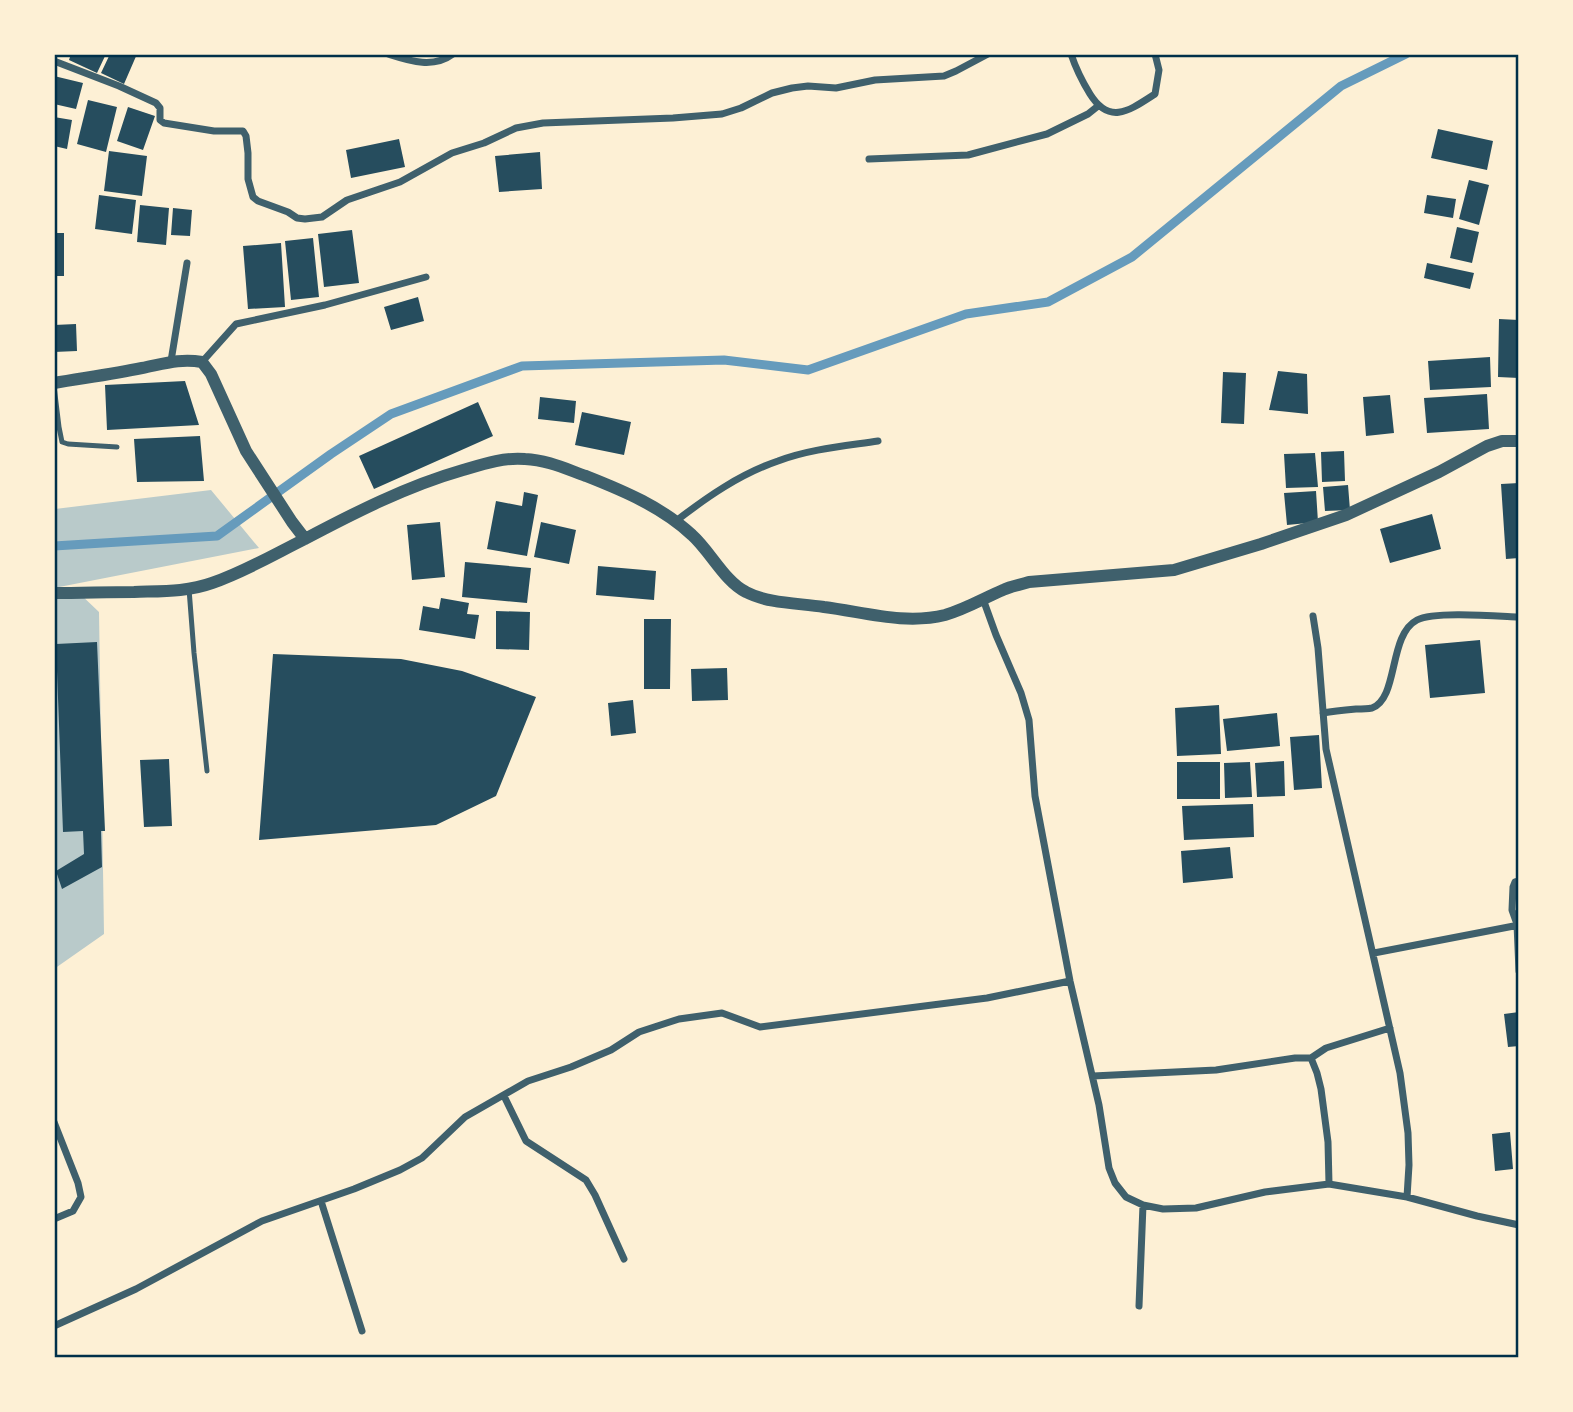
<svg xmlns="http://www.w3.org/2000/svg" width="1573" height="1412" font-family="Arial,sans-serif">
	<style>
		.green { fill: #b9caca }
		.lines { fill: none; stroke-linecap: round; stroke-linejoin: round }
		.stream { stroke: #669bbc; stroke-width: 9 }
		.building { fill: #264d5e }
		.service { stroke: #3f606c; stroke-width: 5 }
		.minor { stroke: #3f606c; stroke-width: 7 }
		.tertiary { stroke: #3f606c; stroke-width: 12 }
		.neatline { fill: none; stroke: #003049; stroke-width: 2.5 }
	</style>
	<rect width="100%" height="100%" fill="#fdf0d5"/>
	<path class="green" d="M54 490 55 509 211 490 259 548 54 588Z
		M54 592H78L99 612 104 934 54 969Z"/>
	<g class="lines">
		<path class="stream" d="M54 546 217 536 331 454 391 414 522 366 724 360 808 370 966 314 1048 302 1132 257 1341 86 1406 54"/>
	</g>
	<path class="building" d="M71 54H106L97 73 69 60Z
		M110 54H137L124 84 101 73Z
		M54 76 83 83 76 109 54 104Z
		M88 100 117 107 106 152 77 144Z
		M128 107 155 116 143 150 117 141Z
		M54 117 72 120 67 149 54 146Z
		M1438 129 1493 141 1487 170 1431 158Z
		M399 139 405 167 351 178 346 150Z
		M109 151 147 156 142 196 104 191Z
		M540 152 542 189 499 192 495 156Z
		M1469 180 1489 185 1479 225 1459 219Z
		M99 195 136 200 132 234 95 229Z
		M1427 195 1456 199 1453 218 1424 213Z
		M140 205 169 208 166 245 137 242Z
		M173 208 192 210 190 236 171 235Z
		M1457 227 1479 232 1472 263 1450 258Z
		M352 230 359 283 324 287 318 234Z
		M54 233H64V276H54Z
		M313 238 319 297 291 300 285 241Z
		M281 243 285 307 248 309 243 246Z
		M1427 263 1474 273 1470 289 1424 278Z
		M418 297 424 321 391 330 384 307Z
		M1499 319 1519 320V378L1498 377Z
		M76 324 77 351 54 352V325Z
		M1490 357 1491 387 1430 390 1428 361Z
		M1278 371 1307 374 1308 414 1269 410Z
		M1223 372 1246 373 1244 424 1221 423Z
		M185 381 199 425 107 430 105 385Z
		M1487 394 1489 429 1427 433 1424 398Z
		M1390 395 1394 433 1366 436 1363 397Z
		M540 397 576 401 574 423 538 419Z
		M478 402 493 436 374 489 359 456Z
		M582 412 631 422 624 455 575 445Z
		M200 436 204 481 137 482 134 439Z
		M1344 451 1345 481 1322 482 1321 452Z
		M1315 453 1318 487 1286 488 1284 454Z
		M1519 483V558L1506 559 1501 484Z
		M1348 485 1350 510 1325 511 1323 487Z
		M1316 491 1318 522 1287 525 1284 493Z
		M524 492 538 495 527 556 487 549 496 501 522 506Z
		M1432 514 1441 549 1390 563 1380 529Z
		M440 522 445 577 412 580 407 525Z
		M541 522 576 530 569 564 534 557Z
		M465 562 531 568 527 603 462 597Z
		M598 566 656 571 654 600 596 595Z
		M441 598 469 603 467 614 479 615 475 639 419 630 423 606 439 609Z
		M496 611 530 612 529 650 496 649Z
		M644 619H671L670 689H644Z
		M1480 640 1485 693 1430 698 1425 645Z
		M97 642 105 831H101L102 867 62 889 56 871 84 854 83 831 63 832 56 644Z
		M273 654 401 659 462 671 536 697 496 796 436 825 259 840Z
		M727 668 728 700 692 701 691 669Z
		M633 700 636 733 611 736 608 703Z
		M1219 705 1221 754 1177 756 1175 708Z
		M1277 713 1280 746 1227 751 1223 719Z
		M1319 735 1322 788 1294 790 1290 737Z
		M169 759 172 826 144 827 140 760Z
		M1284 761 1285 796 1257 797 1255 763Z
		M1177 762H1220V799H1177Z
		M1250 762 1252 797 1225 798 1224 763Z
		M1253 804 1254 837 1184 840 1182 806Z
		M1230 847 1233 878 1183 883 1181 851Z
		M1519 1012V1046L1508 1047 1504 1014Z
		M1510 1132 1513 1169 1495 1171 1492 1134Z"/>
	<g class="lines">
		<path class="service" d="M54 386 59 427 62 442 68 444 117 447
			M189 589 194 653 207 771"/>
		<path class="minor" d="M388 54C410 61 433 69 453 54
			M1071 54C1076 69 1082 81 1090 94 1110 126 1130 110 1155 94L1159 70 1155 54
			M54 61 119 86 156 103 160 108V120L164 123 214 131H243L246 136 248 153V179L253 197 258 201 288 212 297 218 305 219 322 217 347 200 400 182 452 153 484 143 516 128 543 123 673 118 722 114 741 108 772 93 792 88 808 86 836 88 875 80 944 76 956 71 988 54
			M869 159 968 155 1047 134 1088 114 1098 106
			M171 361 187 263
			M202 362 236 324 325 305 426 277
			M676 521C707 497 740 474 778 461 810 449 845 446 878 441
			M983 599 996 635 1021 693 1029 720 1035 796 1070 981 1099 1105 1109 1168 1115 1183 1126 1197 1143 1205 1163 1209 1196 1208 1265 1192 1329 1184 1407 1197 1477 1216 1519 1225
			M1313 616 1318 648 1326 749 1400 1073 1408 1133 1409 1165 1407 1197
			M1323 713C1334 711 1345 710 1356 709 1360 709 1367 709 1372 708 1399 698 1388 635 1417 620 1434 611 1496 616 1518 617
			M1519 881 1515 882 1513 887 1512 910 1517 924 1519 971
			M1374 953 1519 925
			M1311 1058 1326 1048 1390 1028
			M1093 1076 1216 1070 1295 1058H1311L1317 1073 1321 1089 1328 1142 1329 1184
			M504 1096 526 1141 586 1180 595 1195 624 1259
			M54 1122 78 1183 81 1197 73 1211 54 1219
			M321 1201 362 1331
			M1139 1306 1143 1205
			M54 1326 136 1289 262 1221 354 1189 400 1170 422 1158 465 1117 528 1081 571 1067 611 1050 639 1032 679 1019 722 1013 760 1027 987 998 1070 981"/>
		<path class="tertiary" d="M54 383C83 378 113 374 142 368 163 364 180 358 202 362L211 374 246 451 292 522 305 539
			M54 593C81 593 107 592 134 592 161 591 187 592 212 583 244 572 273 555 303 540 354 513 407 486 463 470 483 464 504 457 525 459 547 460 566 469 586 476 624 491 662 507 692 535 710 551 725 582 746 592 769 604 799 603 824 607 864 612 905 625 945 615 966 609 984 598 1003 590 1011 586 1020 585 1029 582L1174 570 1261 544 1346 515 1439 472 1487 446 1502 441H1519"/>
	</g>
	<rect width="1573" height="1412" fill="none" stroke="#fdf0d5" stroke-width="112"/>
	<rect x="56" y="56" width="1461" height="1300" class="neatline"/>
</svg>
